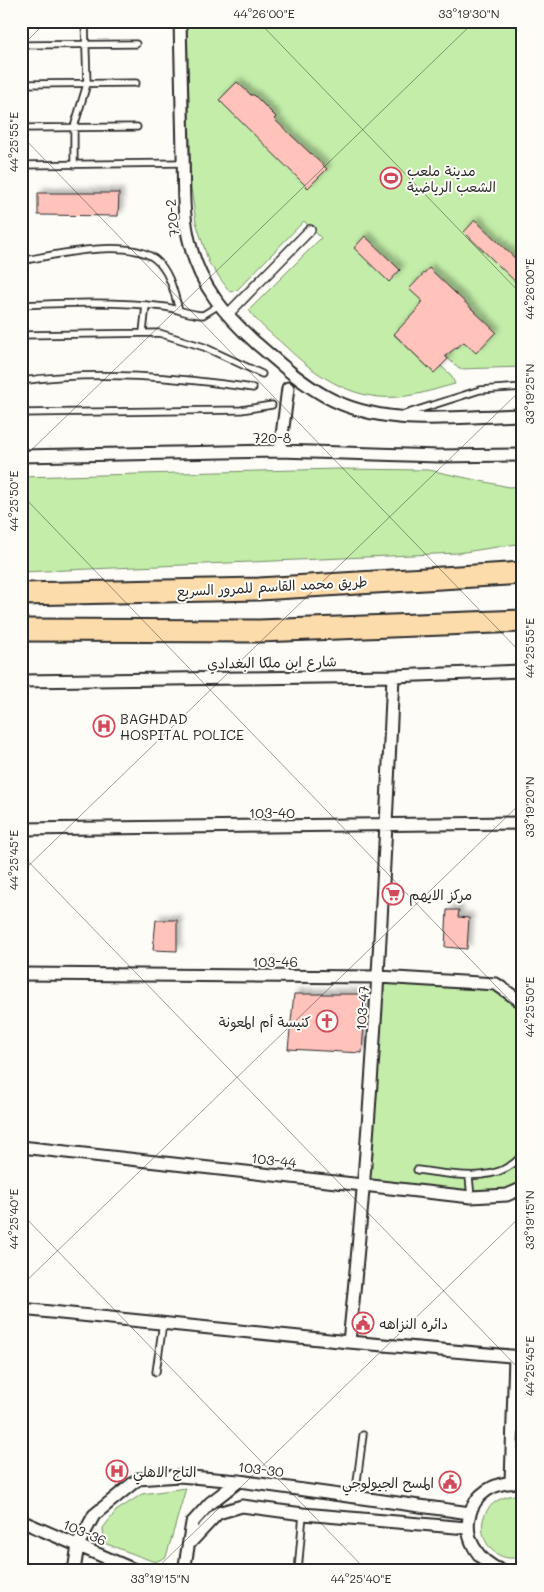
<svg xmlns="http://www.w3.org/2000/svg" width="544" height="1592" font-family="Mali,'Playpen Sans Arabic',sans-serif">
	<style>
		.green { fill: #c3eda9; stroke: #778c6a }
		.building { fill: #ffc3bb; stroke: #2b2b2b; filter: url(#shadow) }
		.lines { fill: none; stroke-linecap: round; stroke-linejoin: round }
		.service-casing { stroke: #2b2b2b; stroke-width: 9 }
		.pedestrian-casing { stroke: #2b2b2b; stroke-width: 12 }
		.minor-casing { stroke: #2b2b2b; stroke-width: 15 }
		.motorway-casing { stroke: #2b2b2b; stroke-width: 25 }
		.service { stroke: #fdfcf7; stroke-width: 5.5 }
		.pedestrian { stroke: #fdfcf7; stroke-width: 9 }
		.minor { stroke: #fdfcf7; stroke-width: 11 }
		.motorway { stroke: #fddcac; stroke-width: 21 }
		.ticks { fill: none; stroke: #2b2b2b; stroke-width: 1; stroke-opacity: 0.45 }
		.labels { text-anchor: middle; dominant-baseline: central; stroke-width: 4; stroke-linejoin: round; paint-order: stroke }
		.poi-label { font-size: 14px; fill: #2b2b2b; stroke: #fdfcf7; text-anchor: start }
		.street-label { font-size: 14px; fill: #2b2b2b; stroke: #fdfcf7 }
		.neatline { fill: none; stroke: #2b2b2b; stroke-width: 2 }
		.ticks-label { font-size: 12px; text-anchor: middle; fill: #2b2b2b }
	</style>
	<defs>
		<filter id="shadow"><feDropShadow dx="4.5" dy="-4.5" stdDeviation="2.5" flood-color="#0004"/></filter>
	</defs>
	<rect width="100%" height="100%" fill="#fdfcf7"/>
	<filter id="ink" filterUnits="userSpaceOnUse"><feTurbulence type="fractalNoise" baseFrequency=".02" numOctaves="2"/><feDisplacementMap in="SourceGraphic" scale="10" xChannelSelector="R" yChannelSelector="G"/><feConvolveMatrix kernelMatrix="1 2 1 2 8 2 1 2 1" color-interpolation-filters="sRGB"/></filter>
	<g filter="url(#ink)">
		<path class="green" d="M187 21H523V367L459 369 408 320 394 335 434 373 441 366 451 375 455 384C439 388 422 394 406 396 357 404 317 377 284 345 272 334 257 323 249 310L321 238 304 221 237 290 230 292 209 263 196 222 191 188Z
			M338 469 429 470 509 487 523 486V543L458 553 21 572V477Z
			M426 980 496 984 523 1003V1186L471 1197 365 1185 383 985Z
			M186 1488 166 1557 155 1562 104 1543 103 1528 116 1511 142 1494Z
			M514 1495 523 1497V1556C482 1571 461 1503 514 1495Z"/>
		<path class="building" d="M237 82 251 95H254L276 117 274 119 327 169 308 188 219 100Z
			M38 193H119L118 216 38 215Z
			M475 220 523 266V289L464 232Z
			M365 236 400 270 389 282 354 248Z
			M429 268 496 332 476 353 464 342 445 356 448 359 434 373 394 334 414 313 422 301 409 289Z
			M447 910H459L458 917 469 918 467 949 445 947Z
			M156 920H177V951L153 950Z
			M294 994H366L362 1053 288 1049Z"/>
		<g class="lines">
			<g class="service-casing">
				<path id="service" d="M518 21 523 26
					M21 45 136 44
					M21 84 136 83
					M21 128 137 127
					M21 165 183 163
					M74 165V127L87 84 85 21
					M26 260C58 254 128 238 155 259 170 271 174 293 179 310
					M21 305C69 303 117 301 165 307 178 309 190 315 203 315L219 305
					M143 332 146 305
					M21 335 159 333 204 347 262 374
					M21 381C98 370 176 377 253 388
					M21 413 241 410 272 405
					M405 414 480 390 523 387
					M417 1170C452 1174 498 1186 523 1154
					M469 1177 471 1197
					M156 1372 163 1323
					M355 1497 363 1435
					M298 1571 303 1514"/>
			</g>
			<g class="pedestrian-casing">
				<path id="pedestrian" d="M227 315 310 230"/>
			</g>
			<g class="minor-casing">
				<path id="minor" d="M180 21C181 65 182 110 183 154 184 184 182 215 190 244 200 286 225 315 256 343 278 362 300 382 325 396 384 429 458 416 523 415
					M280 451 288 388
					M21 456 280 451 438 456 523 455
					M21 681 393 676 523 671
					M21 829 523 823
					M21 974 379 977 496 984 523 1003
					M21 1147 471 1197 507 1195 523 1188
					M21 1309 349 1342 523 1357
					M349 1342C372 1120 383 898 393 676
					M511 1482 515 1356
					M21 1521 137 1571
					M189 1544 218 1513 242 1506 303 1514 467 1528
					M74 1571 78 1545 94 1515 138 1479 179 1476 239 1481 470 1513
					M184 1571 192 1523 210 1503 239 1481
					M502 1571C447 1548 463 1476 523 1483"/>
			</g>
			<g class="motorway-casing">
				<path id="motorway" d="M21 594 259 589 523 573
					M21 630 259 631 523 621"/>
			</g>
			<use href="#service" class="service"/>
			<use href="#pedestrian" class="pedestrian"/>
			<use href="#minor" class="minor"/>
			<use href="#motorway" class="motorway"/>
		</g>
	</g>
	<path class="ticks" d="M258 21 523 296M21 47 47 21M21 135 523 655M21 460 475 21M21 494 523 1014M21 854 523 1373M21 873 523 388M21 1213 367 1571M21 1286 523 801M154 1571 523 1214"/>
	<defs>
		<g id="stadium-ring" transform="scale(1.125)"><circle r="9.5" fill="#fdfcf7" stroke="#d1495b" stroke-width="1.5"/><path d="M0-5a6.5 5 0 1 0 0 10a6.5 5 0 1 0 0-10ZM-3.5-1.8h7v3.6h-7Z" fill="#d1495b"/></g>
		<g id="hospital-ring" transform="scale(1.125)"><circle r="9.5" fill="#fdfcf7" stroke="#d1495b" stroke-width="1.5"/><path d="M-5-5h3v3.5h4V-5h3V5h-3V1.5h-4V5h-3Z" fill="#d1495b"/></g>
		<g id="supermarket-ring" transform="scale(1.125)"><circle r="9.5" fill="#fdfcf7" stroke="#d1495b" stroke-width="1.5"/><path d="M-6-5.5h2.5l.6 2H6L4.5 2H-2.5L-4.4-4H-6ZM-1.5 3.2a1.3 1.3 0 1 0 .1 0ZM3 3.2a1.3 1.3 0 1 0 .1 0Z" fill="#d1495b"/></g>
		<g id="church-ring" transform="scale(1.125)"><circle r="9.5" fill="#fdfcf7" stroke="#d1495b" stroke-width="1.5"/><path d="M-1.2-6h2.4v3.5h3.3v2.4h-3.3V6h-2.4V-.1h-3.3v-2.4h3.3Z" fill="#d1495b"/></g>
		<g id="civic-ring" transform="scale(1.125)"><circle r="9.5" fill="#fdfcf7" stroke="#d1495b" stroke-width="1.5"/><path d="M-.6-6.5H3V-4.5H.6V-3L4-1V1h2V6H-6V1h2V-1L-.6-3ZM-1.2 2.5V6h2.4V2.5Z" fill="#d1495b"/></g>
	</defs>
	<g fill-rule="evenodd">
		<use href="#stadium-ring" x="391" y="178"/>
		<use href="#hospital-ring" x="104" y="726"/>
		<use href="#supermarket-ring" x="393" y="894"/>
		<use href="#church-ring" x="327" y="1021"/>
		<use href="#civic-ring" x="363" y="1323"/>
		<use href="#hospital-ring" x="117" y="1471"/>
		<use href="#civic-ring" x="450" y="1482"/>
	</g>
	<g class="labels">
		<g class="poi-label">
			<text x="407" y="170">مدينة ملعب<tspan x="407" dy="16">الشعب الرياضية</tspan></text>
			<text x="120" y="718">BAGHDAD<tspan x="120" dy="16">HOSPITAL POLICE</tspan></text>
			<text x="409" y="894">مركز الايهم</text>
			<text x="311" y="1021" text-anchor="end">كنيسة أم المعونة</text>
			<text x="379" y="1323">دائره النزاهه</text>
			<text x="133" y="1471">التاج الاهلي</text>
			<text x="434" y="1482" text-anchor="end">المسح الجيولوجي</text>
		</g>
		<g class="street-label">
			<text transform="translate(172 218) rotate(-96)">720-2</text>
			<text x="272" y="437">720-8</text>
			<text transform="translate(272 586) rotate(-3)">طريق محمد القاسم للمرور السريع</text>
			<text transform="translate(272 662) rotate(-1)">شارع ابن ملكا البغدادي</text>
			<text x="272" y="812">103-40</text>
			<text x="275" y="961">103-46</text>
			<text transform="translate(362 1008) rotate(-86)">103-47</text>
			<text transform="translate(274 1160) rotate(6)">103-44</text>
			<text transform="translate(261 1469) rotate(7)">103-30</text>
			<text transform="translate(85 1532) rotate(23)">103-36</text>
		</g>
	</g>
	<rect width="544" height="1592" fill="none" stroke="#fdfcf7" stroke-width="55"/>
	<rect x="28" y="28" width="488" height="1536" class="neatline"/>
	<g class="ticks-label">
		<text x="264" y="18">44°26'00"E</text>
		<text x="469" y="18">33°19'30"N</text>
		<text transform="translate(14 142) rotate(-90)" y="4">44°25'55"E</text>
		<text transform="translate(530 289) rotate(-90)" y="4">44°26'00"E</text>
		<text transform="translate(530 394) rotate(-90)" y="4">33°19'25"N</text>
		<text transform="translate(14 501) rotate(-90)" y="4">44°25'50"E</text>
		<text transform="translate(530 648) rotate(-90)" y="4">44°25'55"E</text>
		<text transform="translate(530 807) rotate(-90)" y="4">33°19'20"N</text>
		<text transform="translate(14 860) rotate(-90)" y="4">44°25'45"E</text>
		<text transform="translate(530 1007) rotate(-90)" y="4">44°25'50"E</text>
		<text transform="translate(14 1219) rotate(-90)" y="4">44°25'40"E</text>
		<text transform="translate(530 1220) rotate(-90)" y="4">33°19'15"N</text>
		<text transform="translate(530 1366) rotate(-90)" y="4">44°25'45"E</text>
		<text x="160" y="1583">33°19'15"N</text>
		<text x="361" y="1583">44°25'40"E</text>
	</g>
</svg>
